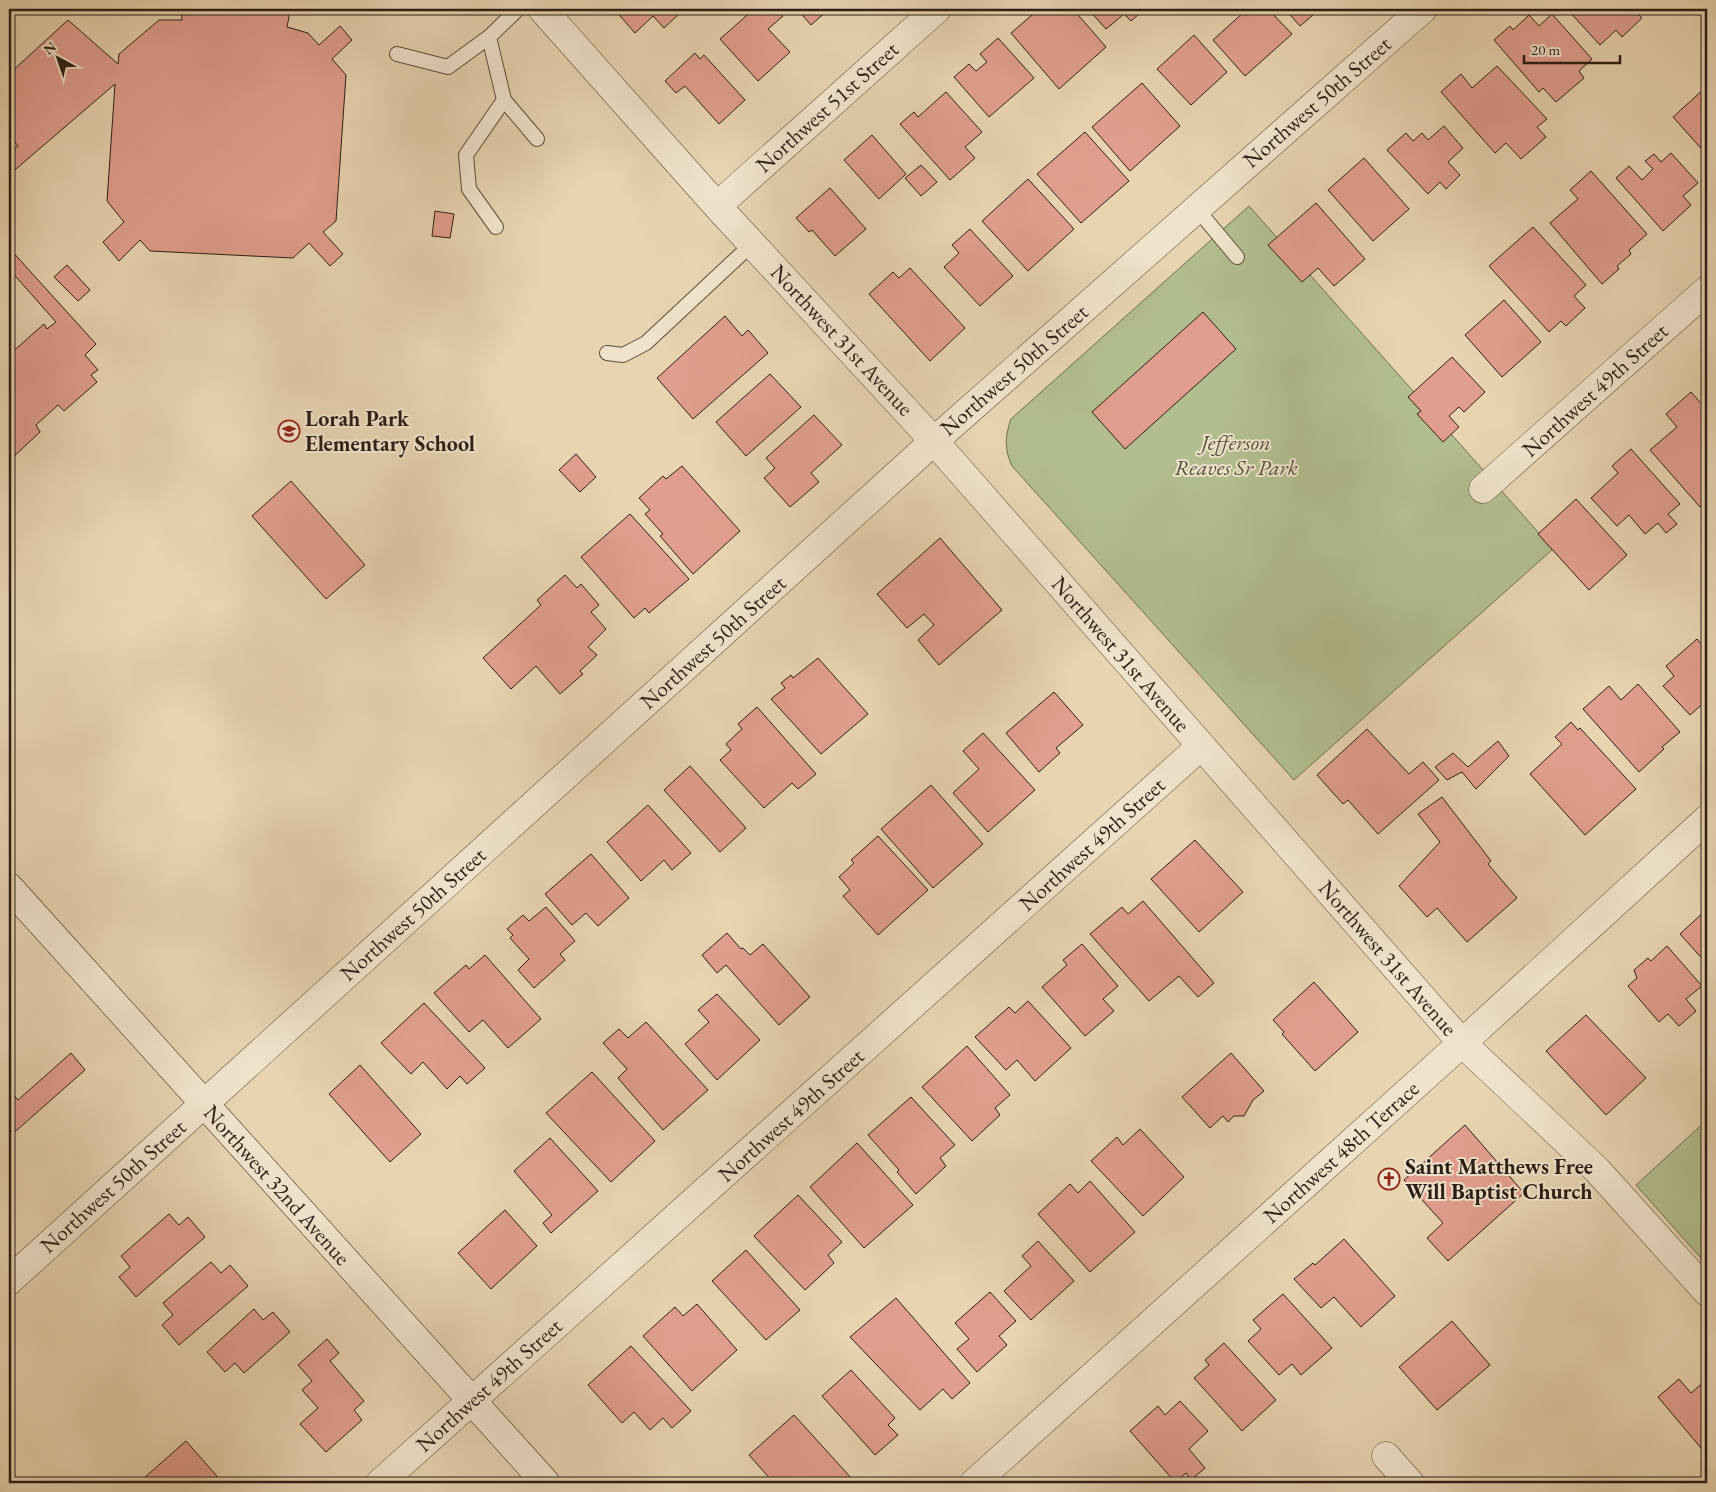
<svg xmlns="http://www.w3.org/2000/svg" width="1716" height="1492" font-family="'EB Garamond',serif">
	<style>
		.green { fill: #b2be8f; stroke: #6e6e52 }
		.building { fill: #e19e8e; stroke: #2b1e16 }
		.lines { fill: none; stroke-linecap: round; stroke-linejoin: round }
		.lane-casing { stroke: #5a4c3d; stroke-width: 16 }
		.street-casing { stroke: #5a4c3d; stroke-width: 29 }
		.secondary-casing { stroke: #2b1e16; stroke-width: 29 }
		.lane { stroke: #f0e3cc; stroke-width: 14 }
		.street { stroke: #f0e3cc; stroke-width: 28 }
		.secondary { stroke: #f0e3cc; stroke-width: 28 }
		.labels { text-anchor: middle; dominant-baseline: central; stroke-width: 4; stroke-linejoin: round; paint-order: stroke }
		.street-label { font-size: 22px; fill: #2b1e16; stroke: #f0e3cc }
		.poi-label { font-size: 22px; font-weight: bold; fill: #2b1e16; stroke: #f0e3cc; text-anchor: start }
		.park-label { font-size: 22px; font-style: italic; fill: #544e3a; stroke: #f0e3cc }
	</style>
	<rect width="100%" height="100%" fill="#e8d4b1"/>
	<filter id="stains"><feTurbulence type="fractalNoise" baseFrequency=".004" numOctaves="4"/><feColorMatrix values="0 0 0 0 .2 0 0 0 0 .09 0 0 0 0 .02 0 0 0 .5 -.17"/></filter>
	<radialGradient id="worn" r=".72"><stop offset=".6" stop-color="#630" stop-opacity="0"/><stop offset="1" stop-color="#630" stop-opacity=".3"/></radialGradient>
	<path class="green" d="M1249 206 1553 549 1294 780 1012 466C1004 449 1005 436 1011 419Z
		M1707 1120V1265L1636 1185Z"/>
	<path class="building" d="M181 9H289V17L287 27 308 33 319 45 340 26 352 40 332 59 346 75 336 221 323 232 343 254 330 266 309 243 293 258 150 251 140 240 119 261 103 242 124 222 107 201 115 84 9 175V153L18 146 9 135V74L68 20 118 64 119 54 159 20H182Z
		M614 9H677L680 13 664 28 653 16 635 33Z
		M754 9H777L783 16 768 29 790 52 758 81 720 39Z
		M797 9H829L811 25Z
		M1039 9H1073L1106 47 1059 89 1011 33Z
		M1088 9H1145L1131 21 1124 14 1106 29Z
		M1242 9H1268L1292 34 1245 76 1213 40 1245 11Z
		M1285 9H1320L1300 26Z
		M1567 9H1633L1642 18 1622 37 1616 30 1600 45Z
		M1552 14 1592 59 1579 71 1584 78 1556 102 1543 88 1539 92 1494 40 1510 26 1513 30 1529 15 1539 26Z
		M1194 35 1227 72 1191 105 1157 69Z
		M998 38 1034 78 989 117 954 77 969 64 976 71 987 62 980 54Z
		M1707 41V54L1701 47Z
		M695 53 700 59 704 55 745 100 719 124 685 86 676 93 665 81Z
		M1497 66 1547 119 1537 127 1546 137 1521 159 1506 143 1495 153 1441 92 1461 74 1472 88Z
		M1142 83 1180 126 1130 171 1092 127Z
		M1705 88 1707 91V155L1673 117Z
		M946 92 982 132 965 147 975 158 950 180 900 124 914 112 918 117Z
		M1444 126 1463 148 1448 162 1460 175 1446 189 1440 182 1428 194 1387 150 1406 133 1413 141 1422 133 1428 140Z
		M1085 132 1129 181 1081 223 1037 174Z
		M872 135 906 174 879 199 844 160Z
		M1671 153 1698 183 1683 196 1691 205 1663 231 1616 178 1629 166 1642 180 1653 169 1645 161 1654 154 1661 162Z
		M1364 158 1409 209 1373 241 1328 190Z
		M921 165 937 182 921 196 905 178Z
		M1591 171 1647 234 1629 250 1631 254 1617 266 1619 269 1602 284 1550 223 1578 199 1570 190Z
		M1028 179 1074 229 1028 271 982 221Z
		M830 188 866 229 835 256 812 230 809 232 796 218Z
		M1316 203 1365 259 1334 286 1318 268 1302 282 1268 245Z
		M435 211 454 214 450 238 432 236Z
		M1533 227 1586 285 1574 296 1585 308 1566 326 1561 321 1549 332 1489 266Z
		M970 229 1013 276 980 306 944 267 959 253 952 245Z
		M9 248 96 344 85 355 98 370 91 375 97 382 64 411 58 405 36 425 40 432 9 461V355L44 324 47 329 56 322 9 269Z
		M67 265 90 290 78 301 54 277Z
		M910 268 965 328 930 361 869 294 893 272 899 278Z
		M1504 300 1541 342 1502 377 1465 335Z
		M1203 312 1236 349 1125 449 1092 412Z
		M725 316 742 336 748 330 768 353 693 419 657 378Z
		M1452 357 1485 392 1464 412 1459 407 1449 416 1459 427 1443 442 1417 414 1421 411 1408 397Z
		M770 374 801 407 746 456 716 422Z
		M1707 382V392L1702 386Z
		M1691 392 1707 410V500L1700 507 1650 450 1677 427 1666 414Z
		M814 415 842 445 811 473 819 482 790 507 764 478 775 468 766 458Z
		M1631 449 1680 504 1668 514 1677 524 1666 533 1658 523 1645 534 1629 515 1617 526 1591 498 1618 473 1612 466Z
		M576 454 596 477 580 492 559 470Z
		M682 466 740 531 693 574 660 536 663 534 645 514 650 510 639 498 663 476 666 479Z
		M291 481 365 565 326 599 252 516Z
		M1576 499 1627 555 1589 590 1538 534Z
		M630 514 689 579 649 613 645 608 634 618 581 557Z
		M940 538 1002 610 939 665 918 640 934 625 924 614 907 628 877 594Z
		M565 575 577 588 581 584 599 605 591 612 606 629 588 647 597 655 580 671 583 674 560 694 536 666 511 689 483 658 541 605 537 600Z
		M1697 639 1707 650V700L1690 715 1663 686 1674 676 1666 666Z
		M818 658 868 714 821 754 771 699 785 688 781 683 791 675 793 678Z
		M1638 684 1680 732 1662 747 1664 749 1639 772 1583 709 1609 686 1621 700Z
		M1054 692 1083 725 1056 748 1060 753 1039 772 1006 733Z
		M757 707 816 774 798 789 792 783 764 808 720 760 731 750 726 744 742 729 738 724Z
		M1571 722 1578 730 1580 728 1636 789 1585 835 1530 774 1562 744 1555 737Z
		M1367 729 1409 774 1423 762 1439 780 1378 834 1348 800 1343 804 1317 775Z
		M983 733 1035 790 988 832 953 793 979 769 963 751Z
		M1498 741 1509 756 1476 789 1462 772 1447 780 1435 767 1453 753 1468 767Z
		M690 766 746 828 720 852 664 790Z
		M931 785 983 844 933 888 881 829Z
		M1442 797 1491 861 1488 864 1517 898 1467 942 1437 908 1427 917 1399 886 1440 842 1418 814Z
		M648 805 691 853 672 870 664 860 641 881 607 842Z
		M878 836 928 890 878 935 843 896 850 890 839 877 854 863 851 860Z
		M1195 840 1243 892 1199 932 1151 879Z
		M591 854 629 898 598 926 586 913 572 925 545 894Z
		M1143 901 1214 983 1198 997 1179 976 1149 1001 1090 934 1122 907 1128 914Z
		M546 907 575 941 560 954 565 960 534 988 518 970 529 959 510 938 513 935 507 929 523 915 529 921Z
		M1707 909V964L1680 934Z
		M727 933 741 949 743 948 750 955 763 944 810 997 779 1025 726 965 717 973 702 955Z
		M1082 944 1118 986 1103 999 1114 1011 1085 1036 1042 987 1067 965 1063 960Z
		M1667 946 1702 986 1686 999 1696 1011 1679 1026 1668 1014 1659 1022 1628 986 1637 978 1634 970 1648 958 1651 961Z
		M485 955 541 1019 508 1048 483 1020 469 1032 434 993 466 965 469 969Z
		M1314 982 1358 1032 1315 1071 1282 1034 1284 1032 1273 1020Z
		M717 994 760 1040 717 1080 685 1044 709 1022 698 1010Z
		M1028 1001 1071 1048 1035 1081 1017 1060 1006 1070 975 1037 1009 1007 1015 1013Z
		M424 1003 485 1068 467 1084 460 1076 447 1089 423 1062 411 1074 381 1043Z
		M1586 1015 1646 1078 1606 1115 1546 1051Z
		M646 1022 708 1090 663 1130 618 1078 627 1069 603 1043 619 1029 628 1038Z
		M967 1046 1010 1095 995 1108 1000 1115 972 1141 922 1087Z
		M71 1053 85 1070 9 1137V1089L18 1100Z
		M1231 1053 1264 1091 1253 1100 1244 1116H1234L1228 1122 1223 1116 1210 1128 1182 1097Z
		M360 1065 421 1134 390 1162 329 1094Z
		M592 1072 655 1141 611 1182 546 1113Z
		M911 1097 955 1145 940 1158 946 1166 916 1194 897 1172 899 1170 868 1135Z
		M1465 1125 1524 1193 1448 1261 1427 1238 1443 1223 1404 1180Z
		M1140 1129 1184 1177 1143 1216 1091 1161 1117 1137 1123 1145Z
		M550 1138 598 1191 551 1233 543 1223 552 1215 514 1171Z
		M857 1143 913 1205 864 1248 810 1187Z
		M1090 1181 1135 1232 1090 1272 1038 1214 1070 1184 1078 1193Z
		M798 1195 842 1242 828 1255 834 1263 805 1290 754 1236Z
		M505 1210 537 1246 491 1289 458 1253Z
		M169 1214 179 1225 188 1217 205 1237 136 1297 119 1277 130 1267 121 1256Z
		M1344 1239 1395 1296 1361 1327 1334 1297 1321 1308 1294 1279 1313 1263 1315 1265Z
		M1038 1241 1074 1281 1031 1320 1004 1291 1031 1266 1022 1256Z
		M746 1250 800 1310 766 1340 712 1281Z
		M211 1262 221 1273 230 1265 248 1286 179 1345 162 1325 173 1315 163 1303Z
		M990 1292 1016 1321 999 1336 1007 1345 977 1372 957 1349 969 1339 955 1323Z
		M1283 1294 1332 1348 1301 1375 1292 1364 1279 1375 1248 1341 1261 1329 1253 1320Z
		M896 1298 970 1383 952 1399 943 1389 920 1410 850 1337Z
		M697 1304 737 1350 692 1391 643 1336 675 1307 683 1316Z
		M254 1309 263 1320 273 1312 290 1332 244 1373 235 1363 225 1372 207 1352Z
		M1452 1321 1490 1365 1437 1410 1399 1367Z
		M327 1339 339 1353 330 1361 364 1401 354 1410 362 1420 326 1452 300 1424 318 1408 302 1390 312 1381 298 1365Z
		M1224 1343 1276 1400 1242 1431 1194 1378 1209 1365 1205 1360Z
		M631 1346 691 1411 672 1428 663 1418 650 1430 634 1412 622 1423 588 1385Z
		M851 1370 895 1418 888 1425 898 1435 875 1455 822 1396Z
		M1679 1379 1691 1393 1704 1382 1707 1386V1442L1701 1448 1658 1397Z
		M1180 1401 1208 1431 1189 1449 1205 1468 1191 1480 1186 1473 1175 1482 1130 1431 1158 1406 1165 1415Z
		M794 1415 853 1480 850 1483H774L749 1455Z
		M186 1441 223 1483H149L144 1478Z"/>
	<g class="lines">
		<g class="lane-casing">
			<path id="lane" d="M518 9 489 37 504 100 537 139
				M397 54 448 67 489 37
				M1197 209 1237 257
				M496 227 469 189 466 155 504 100
				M607 353 623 355 646 343 752 244"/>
		</g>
		<g class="street-casing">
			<path id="street" d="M542 9 717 206 934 441 1462 1043 1597 1170 1707 1292
				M717 206 937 9
				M1483 489 1707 290
				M9 1281 934 441 1423 9
				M1386 1456 1410 1483
				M380 1483 1201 746
				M974 1483 1462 1043 1707 819"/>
		</g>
		<g class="secondary-casing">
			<path id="secondary" d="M9 887 546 1483"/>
		</g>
		<use href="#lane" class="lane"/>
		<use href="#street" class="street"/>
		<use href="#secondary" class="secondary"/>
	</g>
	<defs>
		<g id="school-ring" transform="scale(1.125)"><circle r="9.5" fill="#f0e3cc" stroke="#8f2418" stroke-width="1.5"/><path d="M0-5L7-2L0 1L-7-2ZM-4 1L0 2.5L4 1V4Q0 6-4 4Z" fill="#8f2418"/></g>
		<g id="church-ring" transform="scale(1.125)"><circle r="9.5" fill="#f0e3cc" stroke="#8f2418" stroke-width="1.5"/><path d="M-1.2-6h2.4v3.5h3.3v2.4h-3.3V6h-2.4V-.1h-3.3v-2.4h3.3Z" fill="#8f2418"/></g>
	</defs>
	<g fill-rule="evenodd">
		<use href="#school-ring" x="289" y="431"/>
		<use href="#church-ring" x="1389" y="1179"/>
	</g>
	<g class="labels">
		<g class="street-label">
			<text transform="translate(1317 102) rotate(-41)">Northwest 50th Street</text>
			<text transform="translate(827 107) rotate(-42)">Northwest 51st Street</text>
			<text transform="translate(842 340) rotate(47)">Northwest 31st Avenue</text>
			<text transform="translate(1014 370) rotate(-41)">Northwest 50th Street</text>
			<text transform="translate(1595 390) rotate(-42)">Northwest 49th Street</text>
			<text transform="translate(713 642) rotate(-42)">Northwest 50th Street</text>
			<text transform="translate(1121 654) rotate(49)">Northwest 31st Avenue</text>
			<text transform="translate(1092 844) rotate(-42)">Northwest 49th Street</text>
			<text transform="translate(413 914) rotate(-42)">Northwest 50th Street</text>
			<text transform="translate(1388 958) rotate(49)">Northwest 31st Avenue</text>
			<text transform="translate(791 1115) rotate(-42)">Northwest 49th Street</text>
			<text transform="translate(1341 1152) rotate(-42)">Northwest 48th Terrace</text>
			<text transform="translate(277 1185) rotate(48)">Northwest 32nd Avenue</text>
			<text transform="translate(113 1186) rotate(-42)">Northwest 50th Street</text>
			<text transform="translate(489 1385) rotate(-42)">Northwest 49th Street</text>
		</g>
		<g class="poi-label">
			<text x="305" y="418">Lorah Park<tspan x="305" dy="25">Elementary School</tspan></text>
			<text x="1405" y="1166">Saint Matthews Free<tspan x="1405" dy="25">Will Baptist Church</tspan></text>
		</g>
		<g class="park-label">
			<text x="1236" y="442">Jefferson<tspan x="1236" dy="25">Reaves Sr Park</tspan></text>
		</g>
	</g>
	<rect width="1716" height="1492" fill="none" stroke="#e8d4b1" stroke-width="30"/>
	<rect x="10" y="10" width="1696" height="1472" fill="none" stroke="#2b1e16" stroke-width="2.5"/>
	<rect x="15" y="15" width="1686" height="1462" fill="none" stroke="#2b1e16"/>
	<g transform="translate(58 58) rotate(320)" stroke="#f0e3cc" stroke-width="4" paint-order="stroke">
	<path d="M0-4L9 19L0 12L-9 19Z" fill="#2b1e16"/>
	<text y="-8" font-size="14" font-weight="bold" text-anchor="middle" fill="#2b1e16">N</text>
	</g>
	<path d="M1524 55v8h96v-8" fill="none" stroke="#2b1e16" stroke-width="2.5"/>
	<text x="1531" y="55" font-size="15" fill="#2b1e16" stroke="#f0e3cc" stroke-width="4" paint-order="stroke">20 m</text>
	<rect width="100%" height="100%" filter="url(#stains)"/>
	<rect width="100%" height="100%" fill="url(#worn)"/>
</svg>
